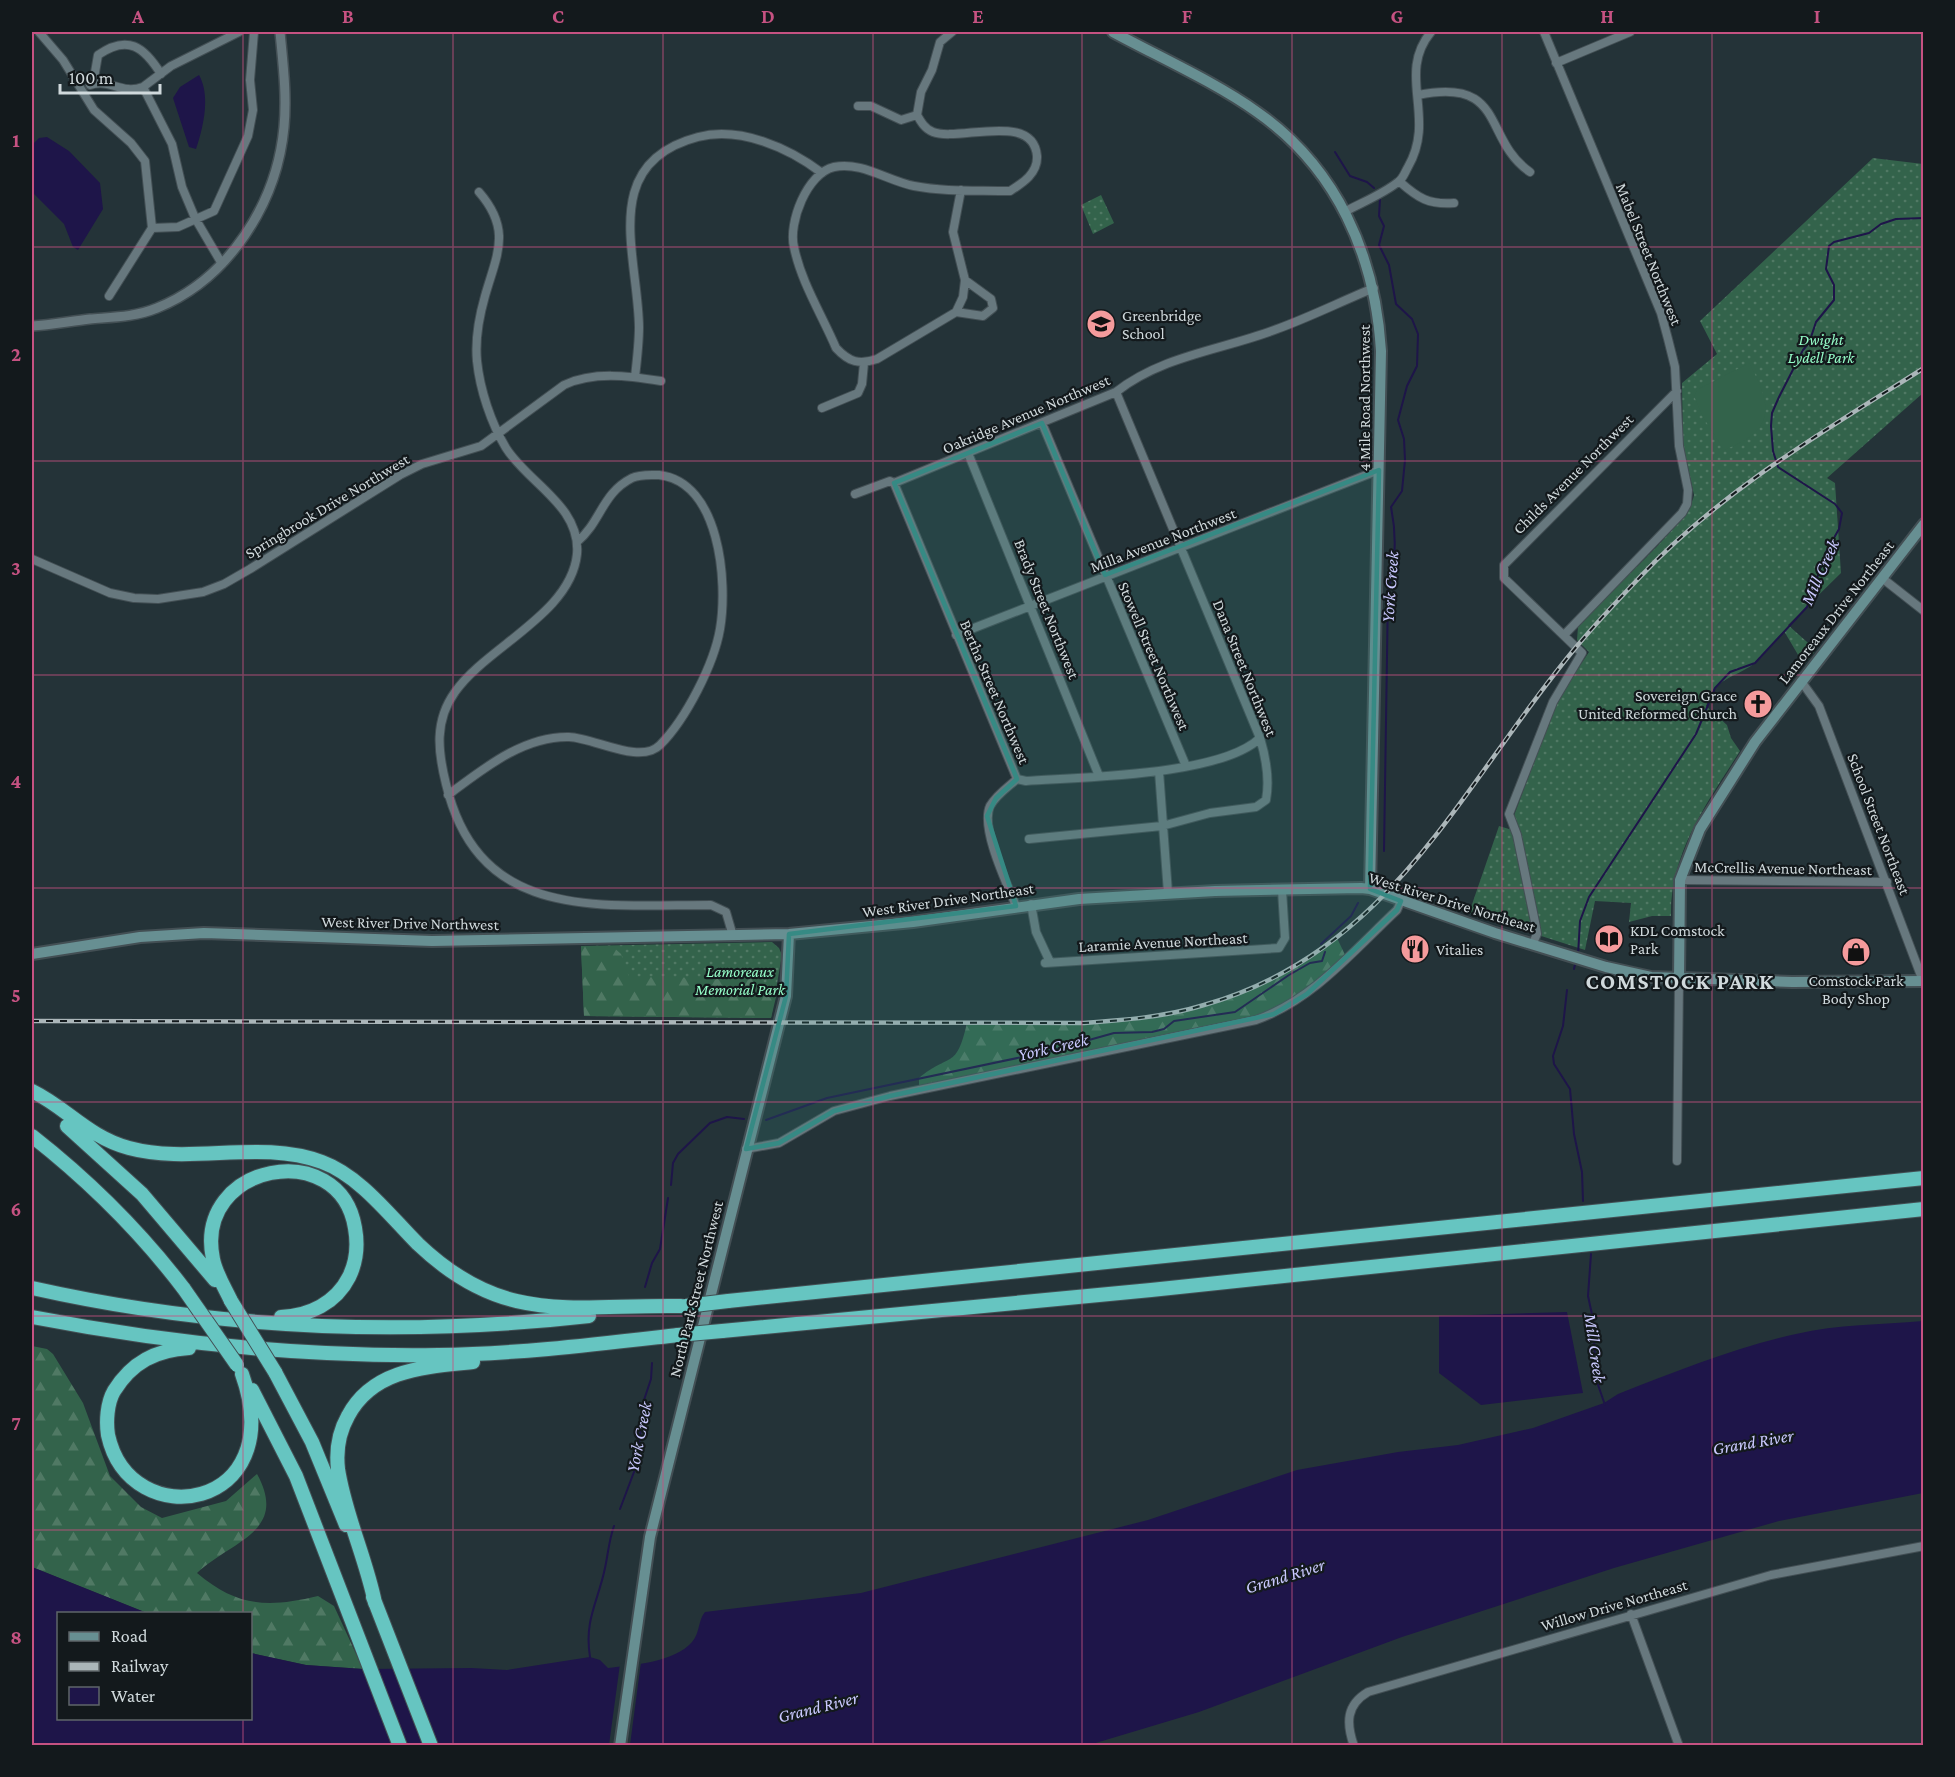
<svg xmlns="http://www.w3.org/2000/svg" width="1955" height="1777" font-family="'Crimson Pro',serif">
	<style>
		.grass { fill: url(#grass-dots) }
		.forest { fill: url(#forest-firs) }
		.pitch { fill: #33634b }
		.water { fill: #1e1549 }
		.pier { fill: #243338 }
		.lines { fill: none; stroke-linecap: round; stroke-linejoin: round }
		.stream { stroke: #1e1549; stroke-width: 2 }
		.minor-casing { stroke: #434f54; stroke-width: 10 }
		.tertiary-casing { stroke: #434f54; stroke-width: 12 }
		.secondary-casing { stroke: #434f54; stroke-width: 14 }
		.motorway-casing { stroke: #434f54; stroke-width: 16 }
		.minor { stroke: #67787e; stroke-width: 8 }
		.tertiary { stroke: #67787e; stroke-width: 9 }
		.secondary { stroke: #678f92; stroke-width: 10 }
		.motorway { stroke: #66c5c1; stroke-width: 14 }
		.rail-casing { stroke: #abb6b9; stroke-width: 4.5 }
		.rail { stroke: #13191c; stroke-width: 2; stroke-dasharray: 7; stroke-linecap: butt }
		.motorway-bridge-casing { stroke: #434f54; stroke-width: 16; stroke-linecap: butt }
		.motorway-bridge { stroke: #66c5c1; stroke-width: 14 }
		.marked { fill: #368a84; fill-opacity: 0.2; stroke: #368a84; stroke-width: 4.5; stroke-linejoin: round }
		.grid { fill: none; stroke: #c65282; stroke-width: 1.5; stroke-opacity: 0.55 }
		.labels { text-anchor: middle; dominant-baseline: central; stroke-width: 4.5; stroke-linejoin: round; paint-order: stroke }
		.street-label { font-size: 16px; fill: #d0d9dc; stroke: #13191c }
		.poi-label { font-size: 16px; fill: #d0d9dc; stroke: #13191c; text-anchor: start }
		.park-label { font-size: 16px; font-style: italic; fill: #95fdc8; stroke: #13191c }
		.water-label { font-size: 18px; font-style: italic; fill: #cac9ff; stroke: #13191c }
		.district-label { font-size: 22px; font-weight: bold; letter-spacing: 1.5px; fill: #d0d9dc; stroke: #13191c }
		.neatline { fill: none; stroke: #c65282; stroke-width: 2 }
		.grid-label { font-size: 20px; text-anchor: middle; font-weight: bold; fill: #c65282 }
	</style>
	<defs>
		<pattern id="grass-dots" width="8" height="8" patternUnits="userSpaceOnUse" patternTransform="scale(1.5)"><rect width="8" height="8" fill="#33634b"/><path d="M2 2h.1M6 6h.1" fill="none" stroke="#507964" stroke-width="1.8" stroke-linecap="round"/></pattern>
		<pattern id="forest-firs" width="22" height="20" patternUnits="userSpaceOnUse" patternTransform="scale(1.5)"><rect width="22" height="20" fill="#33634b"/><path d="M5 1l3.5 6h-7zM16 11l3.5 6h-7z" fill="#507964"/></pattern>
	</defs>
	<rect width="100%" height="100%" fill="#243338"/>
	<path class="grass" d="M1873 158 1923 164V393L1827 478 1835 483 1841 573 1788 625 1816 650 1804 665 1784 631C1774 642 1763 658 1751 666 1727 681 1718 677 1706 706L1727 725 1731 738 1740 751C1707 803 1670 853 1671 916H1652L1629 922 1631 903 1595 901 1585 950 1469 913 1499 826 1509 829 1557 700 1589 652 1577 640 1578 627 1588 614C1610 592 1691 520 1694 495L1683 445 1682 383 1717 354 1700 321Z
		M1101 195 1114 223 1093 234 1081 205Z
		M772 942 779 948 782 955 771 1018 584 1016 581 946Z"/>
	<path class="forest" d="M1337 938 1346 957 1314 987 1274 1014 919 1090V1078C950 1052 956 1071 967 1023 1023 1023 1080 1026 1136 1019 1208 1011 1279 981 1337 938Z
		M581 946H612L621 954 629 977 741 978 742 972H748L777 993 771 1018 584 1016Z
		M32 1346 47 1349 53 1354 83 1403 110 1476 141 1507 162 1518 226 1501 257 1474C289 1532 231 1541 197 1573 237 1607 268 1608 318 1596L334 1606 363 1669 306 1665 251 1653 250 1614 147 1613 32 1567Z"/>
	<path class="pitch" d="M1749 363C1773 407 1775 430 1724 450L1703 417 1694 396 1697 390Z"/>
	<path class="water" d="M199 75C211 96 203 128 196 149L189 147 173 98 180 87Z
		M47 137 69 151 100 183 103 209 78 250 73 247 64 224 32 192V145L39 138Z
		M1567 1312 1583 1393 1481 1405 1439 1373V1316Z
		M1923 1321V1493L1779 1521 1614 1568 1402 1637 1199 1712 1089 1745H32V1567L147 1613 58 1614V1718H250L251 1653 306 1665 363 1669 472 1668 507 1670 590 1657 600 1660 608 1668C633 1665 675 1662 692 1642 700 1633 698 1620 705 1612L861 1593 1148 1520 1297 1470 1398 1452 1458 1445 1533 1428 1604 1403 1618 1394C1677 1371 1734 1348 1796 1334 1838 1324 1881 1325 1923 1321Z"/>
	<path class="pier" d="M641 1662 630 1745H609L620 1664Z"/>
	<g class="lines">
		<path class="stream" d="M1335 152 1350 176 1367 182 1374 188
			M1380 199 1379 216 1384 226 1379 245 1389 265 1396 304 1412 319 1418 334 1417 366 1407 386 1398 420 1404 439 1405 460 1402 491 1391 507C1397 536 1396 563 1388 592L1384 851
			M1321 944 1351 916 1358 903
			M1578 955 1580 921 1589 897 1696 734 1715 688 1730 672 1755 663 1807 607 1826 552 1839 529 1842 513 1835 504 1778 467 1773 451 1771 426 1772 413 1779 397 1803 350 1809 343 1816 322 1834 300V285L1826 269 1829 246 1834 242 1869 233 1881 224 1896 219 1924 218
			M1574 969 1576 960
			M1567 990 1563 1026 1553 1056 1554 1064 1570 1089 1574 1134 1582 1172 1583 1201
			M766 1120 827 1098 1046 1052 1114 1033 1152 1032 1164 1029 1174 1021 1235 1012 1289 975 1310 963 1322 961 1325 952
			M671 1185 673 1163 678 1154 710 1123 727 1117 744 1119
			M1591 1254 1588 1296 1593 1319 1596 1379 1605 1405
			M645 1287 652 1263 660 1249 668 1198
			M620 1509 637 1464 644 1400 651 1379 652 1363
			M590 1657C584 1620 598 1602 605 1568 608 1554 609 1540 614 1526"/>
		<g class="minor-casing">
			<path id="minor" d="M39 32 63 60 94 110 131 143 145 161 152 228 109 296
				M952 32 940 42 932 70 921 92 917 115C921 122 925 129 933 132 958 142 1033 111 1037 156 1038 173 1023 183 1010 191 978 190 945 192 914 186 888 181 861 161 834 167 807 173 788 223 794 247 801 282 822 315 836 348 849 362 859 365 877 359L956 312 963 297 965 280 953 232 961 190
				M1544 32 1661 313 1668 339 1675 367 1679 446 1688 490 1687 504 1682 513 1565 634
				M1556 63 1630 32
				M93 84 98 55C128 34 144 47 161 74
				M90 85C110 78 121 95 143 87
				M1418 95C1507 77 1482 139 1530 172
				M858 106H871L901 120 917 115
				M1400 182C1418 198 1429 205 1454 203
				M479 192C512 230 497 254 485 296 479 317 475 340 477 361 480 390 491 423 506 448 528 483 581 506 577 554 571 614 486 647 455 692 434 721 438 752 446 784 479 922 598 905 711 905L726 912 733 936
				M1346 211C1363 202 1383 194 1398 182 1403 179 1405 172 1408 167 1437 117 1396 74 1431 32
				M152 228 178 227 214 211 248 136 253 110 250 80 254 32
				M222 264 195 218 182 187 172 144 143 87 171 66 239 32
				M956 312 983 316 993 308 991 299 965 280
				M635 377C637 360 639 343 639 327 638 255 598 163 698 137 740 126 789 148 822 173
				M822 408 858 393 862 384 864 363
				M1042 423 1186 766
				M968 453 1099 776
				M894 483 1017 779
				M855 494 890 481 894 483 1116 392C1163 355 1223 350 1277 329 1310 317 1342 301 1374 288
				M32 559 110 593 134 598 158 599 203 592 224 584 250 569 400 475 422 464 481 446 564 385C594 371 629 376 661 381
				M1882 578 1924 611
				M956 635 1379 470
				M1801 681 1819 706 1923 981
				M1159 771 1168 893
				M1017 779 1026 781C1082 777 1220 776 1260 738
				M448 795C483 769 523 736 569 737 595 738 640 765 660 745 686 719 714 664 720 629 728 582 720 482 659 475 650 475 640 474 632 478 602 493 601 522 577 542
				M1029 839 1162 826 1210 813 1256 807 1266 800C1270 779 1266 758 1260 738L1116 392
				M1680 880 1887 882
				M1031 904 1036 932 1050 962
				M1016 906C1007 884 980 828 990 806 996 795 1008 787 1017 779
				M1533 943 1537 934 1535 922 1517 835 1509 814 1553 702 1582 653 1504 578V565L1677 391
				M1045 963 1279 948 1285 938 1282 890
				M746 1149 779 1143 834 1111 890 1096 1256 1020C1313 1000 1354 950 1397 910L1401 901
				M1677 1161 1679 980
				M1631 1614 1679 1746
				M1354 1746C1346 1723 1346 1705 1368 1692L1771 1575 1924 1546"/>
		</g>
		<g class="tertiary-casing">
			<path id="tertiary" d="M32 326C51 325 71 321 90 319 114 317 135 317 157 308 229 279 277 203 284 127 287 95 283 64 280 32"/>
		</g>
		<g class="secondary-casing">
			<path id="secondary" d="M1113 32C1159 57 1215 82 1257 112 1337 168 1375 255 1381 351L1370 889
				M32 954 140 937 204 933 432 941 789 934 913 922 1079 899 1215 891 1361 888 1370 889 1495 933 1606 967 1651 977 1792 982 1924 981
				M1679 980 1680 880 1700 829 1755 742 1924 524
				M620 1746 650 1537 786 996 789 934"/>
		</g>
		<g class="motorway-casing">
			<path id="motorway" d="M32 1091C67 1108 88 1137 129 1148 192 1165 259 1139 322 1162 360 1176 390 1216 418 1244 505 1327 572 1304 681 1306
				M67 1126 142 1194 215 1280
				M32 1136C88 1180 140 1231 184 1289
				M32 1288C215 1329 402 1337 589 1316
				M231 1301C225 1288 216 1274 213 1259 193 1163 340 1136 355 1228 358 1245 357 1261 349 1277 336 1303 309 1316 281 1317
				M728 1301 1924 1178
				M32 1317C166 1343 301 1357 438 1355 519 1354 599 1344 678 1335
				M722 1331 1151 1290 1924 1209
				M189 1348C156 1350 132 1362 114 1391 107 1403 106 1422 108 1435 130 1536 291 1511 242 1374
				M275 1372 312 1442 346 1525
				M252 1390 296 1476 400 1746
				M373 1597 431 1746
				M375 1603C366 1558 345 1515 338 1469 336 1451 339 1432 348 1416 373 1369 425 1367 473 1362"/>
		</g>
		<use href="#minor" class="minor"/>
		<use href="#tertiary" class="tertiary"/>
		<use href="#secondary" class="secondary"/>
		<use href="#motorway" class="motorway"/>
		<g class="rail-casing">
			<path id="rail" d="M32 1021 1084 1023C1125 1020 1165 1017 1204 1005 1394 951 1461 784 1577 646 1597 622 1619 599 1640 577 1722 490 1824 431 1924 368"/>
		</g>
		<use href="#rail" class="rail"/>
		<g class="motorway-bridge-casing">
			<path id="motorway-bridge" d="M184 1289 237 1365
				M231 1301 275 1372
				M686 1306 728 1301
				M678 1335 722 1331"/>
		</g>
		<use href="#motorway-bridge" class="motorway-bridge"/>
	</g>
	<path class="marked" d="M1042 423 1105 575 1379 470 1370 889 1401 901 1397 910 1307 994 1274 1014 890 1096 834 1111 779 1143 746 1149 786 996 789 934 1016 906 987 816 996 798 1017 779 894 483Z"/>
	<path class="grid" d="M243 32V1614M453 32V1746M663 32V1746M873 32V1746M1082 32V1746M1292 32V1746M1502 32V1746M1712 32V1746M32 247H1924M32 461H1924M32 675H1924M32 888H1924M32 1102H1924M32 1316H1924M32 1530H1924M243 1718V1746"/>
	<defs>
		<g id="school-disc" transform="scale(1.5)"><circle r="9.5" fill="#f59b9c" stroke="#13191c"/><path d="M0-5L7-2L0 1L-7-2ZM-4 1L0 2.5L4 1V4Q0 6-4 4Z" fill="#111"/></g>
		<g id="church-disc" transform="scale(1.5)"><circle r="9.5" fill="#f59b9c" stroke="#13191c"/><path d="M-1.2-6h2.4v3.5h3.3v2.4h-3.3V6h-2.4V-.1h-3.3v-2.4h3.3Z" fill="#111"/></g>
		<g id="library-disc" transform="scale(1.5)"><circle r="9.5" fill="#f59b9c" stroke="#13191c"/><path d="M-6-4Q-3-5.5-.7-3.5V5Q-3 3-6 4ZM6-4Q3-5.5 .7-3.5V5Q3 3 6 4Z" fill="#111"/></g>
		<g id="restaurant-disc" transform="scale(1.5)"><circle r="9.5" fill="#f59b9c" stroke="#13191c"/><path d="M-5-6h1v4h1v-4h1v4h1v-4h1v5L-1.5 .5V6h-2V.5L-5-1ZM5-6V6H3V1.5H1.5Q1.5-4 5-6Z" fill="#111"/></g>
		<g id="shop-disc" transform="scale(1.5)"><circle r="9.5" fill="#f59b9c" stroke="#13191c"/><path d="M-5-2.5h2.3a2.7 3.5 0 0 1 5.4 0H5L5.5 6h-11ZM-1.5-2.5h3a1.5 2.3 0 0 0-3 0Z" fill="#111"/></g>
	</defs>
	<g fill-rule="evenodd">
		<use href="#school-disc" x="1101" y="324"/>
		<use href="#church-disc" x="1758" y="704"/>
		<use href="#library-disc" x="1609" y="939"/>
		<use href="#restaurant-disc" x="1415" y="949"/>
		<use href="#shop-disc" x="1856" y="952"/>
	</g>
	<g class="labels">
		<g class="street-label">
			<text transform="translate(1649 254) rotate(68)">Mabel Street Northwest</text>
			<text transform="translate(1364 398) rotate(-90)">4 Mile Road Northwest</text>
			<text transform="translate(1026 414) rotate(-23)">Oakridge Avenue Northwest</text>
			<text transform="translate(1573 474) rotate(-45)">Childs Avenue Northwest</text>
			<text transform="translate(327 506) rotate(-31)">Springbrook Drive Northwest</text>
			<text transform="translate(1163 540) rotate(-21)">Milla Avenue Northwest</text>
			<text transform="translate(1047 609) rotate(68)">Brady Street Northwest</text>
			<text transform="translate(1836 612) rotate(-52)">Lamoreaux Drive Northeast</text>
			<text transform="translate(1154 656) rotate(67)">Stowell Street Northwest</text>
			<text transform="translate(1245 668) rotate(68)">Dana Street Northwest</text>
			<text transform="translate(995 692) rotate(67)">Bertha Street Northwest</text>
			<text transform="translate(1879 824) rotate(69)">School Street Northeast</text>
			<text transform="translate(1783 868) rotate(1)">McCrellis Avenue Northeast</text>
			<text transform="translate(948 900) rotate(-8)">West River Drive Northeast</text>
			<text transform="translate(1452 902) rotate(17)">West River Drive Northeast</text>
			<text transform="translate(410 923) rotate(1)">West River Drive Northwest</text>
			<text transform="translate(1163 942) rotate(-3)">Laramie Avenue Northeast</text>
			<text transform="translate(696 1289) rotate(-76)">North Park Street Northwest</text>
			<text transform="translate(1614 1605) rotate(-16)">Willow Drive Northeast</text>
		</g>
		<g class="poi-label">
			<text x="1122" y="315">Greenbridge<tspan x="1122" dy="18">School</tspan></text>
			<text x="1737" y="695" text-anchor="end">Sovereign Grace<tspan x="1737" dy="18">United Reformed Church</tspan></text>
			<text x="1630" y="930">KDL Comstock<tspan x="1630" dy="18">Park</tspan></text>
			<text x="1436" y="949">Vitalies</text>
			<text x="1856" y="980" text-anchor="middle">Comstock Park<tspan x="1856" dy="18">Body Shop</tspan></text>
		</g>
		<g class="park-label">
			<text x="1821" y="339">Dwight<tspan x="1821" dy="18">Lydell Park</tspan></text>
			<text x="740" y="971">Lamoreaux<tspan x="740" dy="18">Memorial Park</tspan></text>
		</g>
		<g class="water-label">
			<text transform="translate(1820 572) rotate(-66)">Mill Creek</text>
			<text transform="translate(1390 587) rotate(-86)">York Creek</text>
			<text transform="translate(1053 1047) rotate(-13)">York Creek</text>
			<text transform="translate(1595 1348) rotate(82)">Mill Creek</text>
			<text transform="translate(639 1437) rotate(-79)">York Creek</text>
			<text transform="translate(1753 1442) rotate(-10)">Grand River</text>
			<text transform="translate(1285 1576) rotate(-17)">Grand River</text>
			<text transform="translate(818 1707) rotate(-14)">Grand River</text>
		</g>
		<g class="district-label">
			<text x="1680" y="981">COMSTOCK PARK</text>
		</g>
	</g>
	<rect width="1955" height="1777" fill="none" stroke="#13191c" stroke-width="66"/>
	<rect x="57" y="1612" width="195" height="108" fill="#13191c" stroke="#5f6669" stroke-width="1.5"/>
	<rect x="69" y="1632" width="30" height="9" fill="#678f92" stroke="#5f6669" stroke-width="1.5"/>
	<text x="111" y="1642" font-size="18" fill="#d0d9dc">Road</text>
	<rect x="69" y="1662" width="30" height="9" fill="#abb6b9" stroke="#5f6669" stroke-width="1.5"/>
	<text x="111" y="1672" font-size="18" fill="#d0d9dc">Railway</text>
	<rect x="69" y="1687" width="30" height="18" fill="#1e1549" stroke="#5f6669" stroke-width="1.5"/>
	<text x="111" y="1702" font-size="18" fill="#d0d9dc">Water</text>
	<path d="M60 84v9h100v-9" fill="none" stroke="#d0d9dc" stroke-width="3"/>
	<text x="69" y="84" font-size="18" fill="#d0d9dc" stroke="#13191c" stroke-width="4.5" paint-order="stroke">100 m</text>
	<rect x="33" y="33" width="1889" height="1711" class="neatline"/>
	<g class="grid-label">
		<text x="138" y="23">A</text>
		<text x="348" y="23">B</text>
		<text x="558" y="23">C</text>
		<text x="768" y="23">D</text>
		<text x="978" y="23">E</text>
		<text x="1187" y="23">F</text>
		<text x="1397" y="23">G</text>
		<text x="1607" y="23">H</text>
		<text x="1817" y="23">I</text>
		<text x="16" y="147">1</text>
		<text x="16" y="361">2</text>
		<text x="16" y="575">3</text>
		<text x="16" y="788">4</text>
		<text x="16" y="1002">5</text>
		<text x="16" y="1216">6</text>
		<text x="16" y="1430">7</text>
		<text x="16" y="1644">8</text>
	</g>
</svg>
